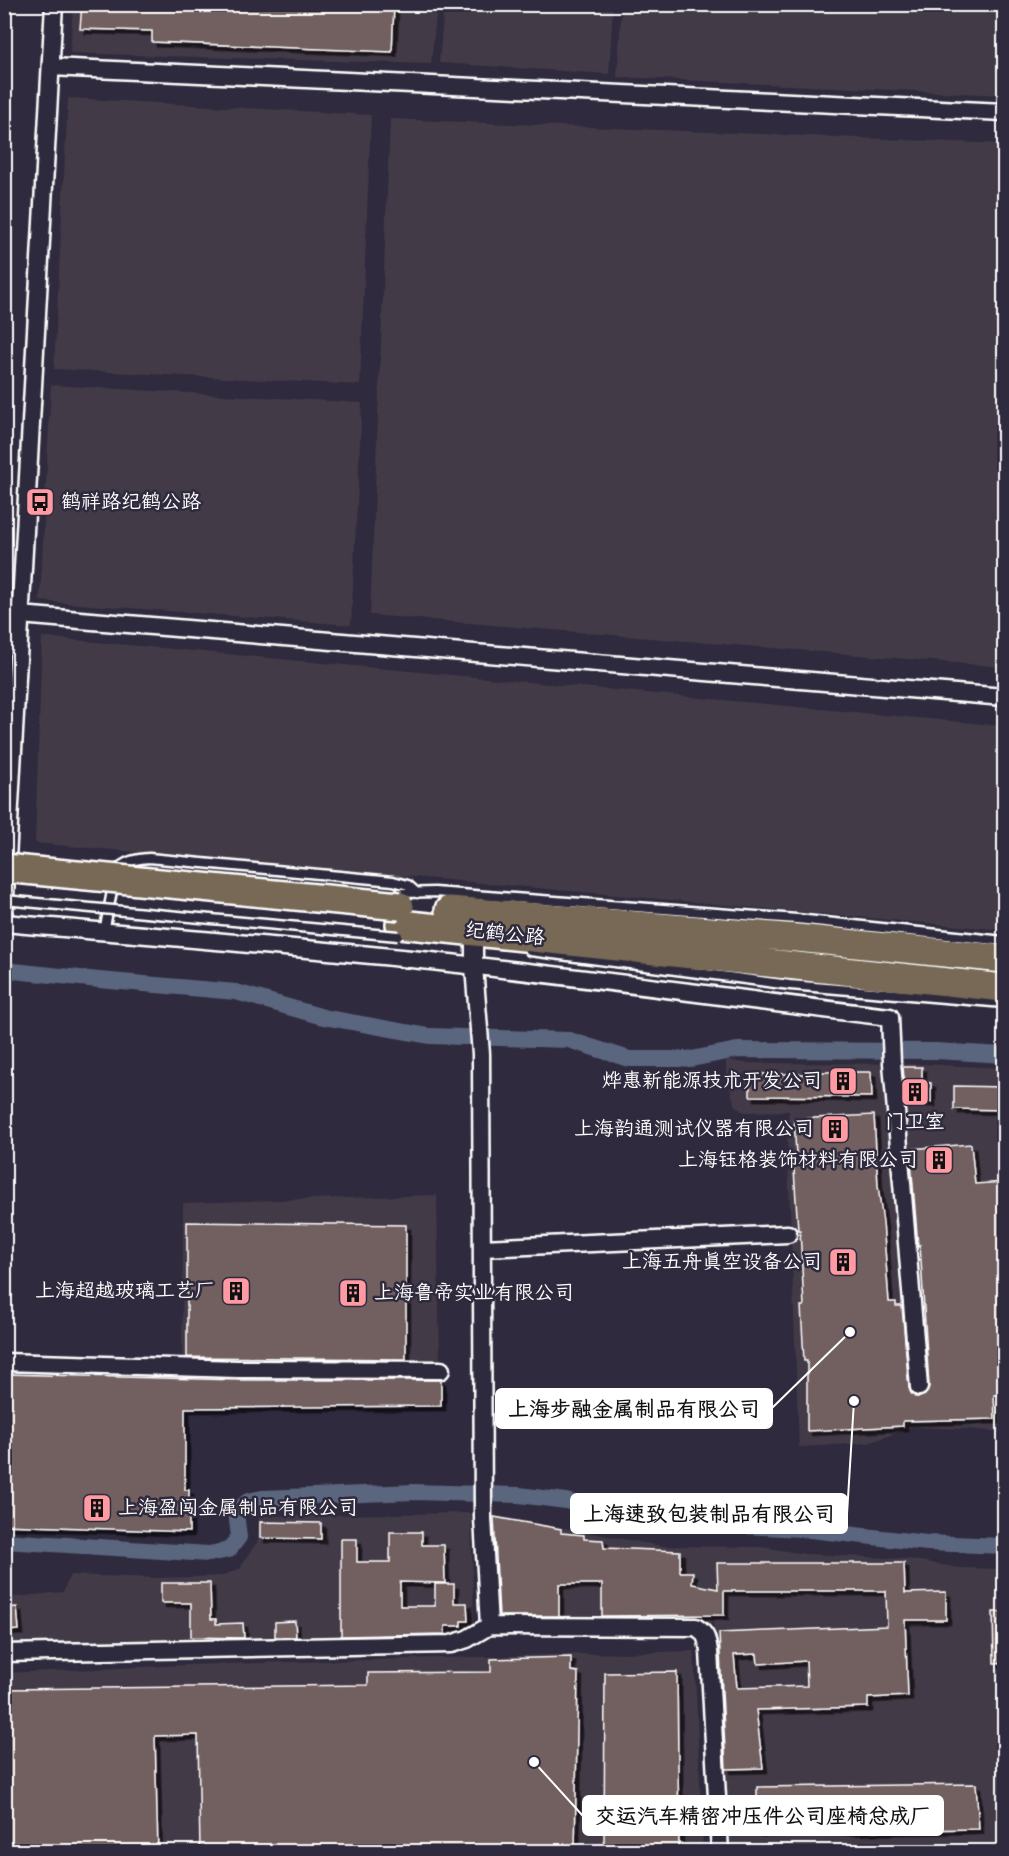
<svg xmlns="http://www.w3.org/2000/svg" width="1009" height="1856" font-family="'Balsamiq Sans','LXGW WenKai TC',sans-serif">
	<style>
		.built { fill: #433a47 }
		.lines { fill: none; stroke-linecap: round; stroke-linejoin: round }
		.canal { stroke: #5a667e; stroke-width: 16 }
		.building { fill: #725e5f; stroke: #fff; stroke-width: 1.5; fill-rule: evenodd; filter: url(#shadow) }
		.lane-casing { stroke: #fff; stroke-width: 13 }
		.street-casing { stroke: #fff; stroke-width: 21 }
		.primary-casing { stroke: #fff; stroke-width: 32 }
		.lane { stroke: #2f2a3d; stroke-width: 8 }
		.street { stroke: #2f2a3d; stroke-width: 16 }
		.primary { stroke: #776954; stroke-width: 27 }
		.lane-bridge-casing { stroke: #fff; stroke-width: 13; stroke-linecap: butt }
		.primary-bridge-casing { stroke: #fff; stroke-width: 32; stroke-linecap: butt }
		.lane-bridge { stroke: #2f2a3d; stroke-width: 8 }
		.primary-bridge { stroke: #776954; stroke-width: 27 }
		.labels { text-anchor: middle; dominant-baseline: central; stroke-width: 5; stroke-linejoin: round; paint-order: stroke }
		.poi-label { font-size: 20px; fill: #fff; stroke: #2f2a3d; text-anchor: end }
		.street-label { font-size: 20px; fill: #fff; stroke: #2f2a3d }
		.leader { fill: none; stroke: #fff; stroke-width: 2 }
		.callout-dot { fill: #fff; stroke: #2f2a3d; stroke-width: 2 }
		.callout { fill: #fff; stroke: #fff; stroke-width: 2 }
		.callout-label { font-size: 21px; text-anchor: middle; font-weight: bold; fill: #111 }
	</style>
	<defs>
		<filter id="shadow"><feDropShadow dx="4.5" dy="4.5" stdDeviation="0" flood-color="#0009"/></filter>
	</defs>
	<rect width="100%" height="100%" fill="#2f2a3d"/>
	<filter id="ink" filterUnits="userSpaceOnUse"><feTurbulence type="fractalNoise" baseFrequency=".0167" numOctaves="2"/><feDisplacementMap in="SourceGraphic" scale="12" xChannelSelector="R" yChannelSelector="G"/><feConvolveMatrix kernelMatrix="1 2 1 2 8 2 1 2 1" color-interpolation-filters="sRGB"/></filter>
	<g filter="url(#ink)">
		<path class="built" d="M73 5H437L431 64 70 53Z
			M444 5H613L609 74 439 63Z
			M622 5H1004V95L617 77Z
			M68 98 371 115 360 385 54 369Z
			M390 119 1004 144V667L370 615Z
			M51 385 362 403 351 625 40 601Z
			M42 637 1004 726V930L35 843Z
			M726 1060 746 1063 921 1064 1004 1068V1432L968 1429 912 1427 869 1443 799 1447 787 1131 789 1111 746 1112 742 1111 735 1105 731 1092 726 1069Z
			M437 1195 440 1366 182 1363 183 1203Z
			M471 1513 474 1626 466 1633 444 1638 5 1650 4 1598 63 1592 70 1575 157 1578 221 1576 241 1568 244 1560 258 1541 259 1516Z
			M488 1514 661 1546 761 1547 805 1554 908 1559 960 1568 1004 1569V1851H729L713 1623 493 1621Z
			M694 1651 703 1851H5L4 1673 187 1665Z"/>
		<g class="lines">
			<path class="canal" d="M4 970 99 980 236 992 323 1017 429 1036 569 1040 629 1059H691L737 1050 936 1051 1004 1055
				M4 1541 209 1554 229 1550 239 1537 236 1512 248 1501 262 1498 414 1492 519 1495 566 1501 623 1516 669 1522 801 1529 927 1543 1004 1546"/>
		</g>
		<path class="building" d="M82 4H394L392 52 152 42V31L80 29Z
			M903 1067H922V1082L931 1083V1102H906Z
			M815 1072H871L872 1097 750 1096V1074H815Z
			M954 1086 1005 1087V1110L954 1109Z
			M874 1115 878 1186 883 1223 889 1302H896V1306H902L909 1388 911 1393 915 1397H920L925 1395 929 1386 920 1245 918 1246 910 1149 971 1144 975 1184 1005 1182V1394L994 1395 995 1419 903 1421V1426L807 1431V1361H804L801 1306H804L800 1230H798L793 1155H796L794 1119Z
			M187 1222 406 1225V1359L187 1357Z
			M4 1374 238 1380H441V1406L185 1408V1490H189V1532L4 1525Z
			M494 1517 561 1529V1533L584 1535V1539L603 1540 604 1548 680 1551V1572H693L692 1584 718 1589 717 1563H904L905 1593 946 1592V1620H905L908 1696 868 1698V1707L756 1710 763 1768 726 1769 719 1633 887 1626 886 1591H724V1615L602 1616V1584H559V1616H499ZM757 1654 758 1664 806 1661 807 1686 737 1688 734 1655Z
			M260 1522 321 1523V1539L260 1538Z
			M390 1532H422V1545H444L445 1583 400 1582V1606H435V1584H454V1603H467L468 1621H461V1626H445V1634L341 1636V1539H357V1562H390Z
			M161 1583H210L211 1619H216V1624L243 1623 244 1638 191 1637V1603H161Z
			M17 1607 19 1630 4 1631V1608Z
			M993 1612H1005V1663H994Z
			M295 1621 296 1637H275V1622Z
			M571 1657V1671L578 1672 575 1851H200L198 1735 155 1736 158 1851H4V1689L368 1685V1673L491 1672V1659Z
			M677 1672 679 1851H604L605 1673Z
			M976 1784 979 1829 757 1832V1787Z"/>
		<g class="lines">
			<g class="lane-casing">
				<path id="lane" d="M400 893 434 892 797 919 1004 941
					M104 932 116 871C125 861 135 859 149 858L393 881 408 885 417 893
					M530 951 790 985 1004 1003"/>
			</g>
			<g class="street-casing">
				<path id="street" d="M51 67 1004 112
					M20 615 1004 697
					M4 914 54 4
					M4 923C143 935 282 946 421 960 578 976 734 999 890 1017L892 1063 919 1387
					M474 931V967L481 1054 483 1518 489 1626
					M482 1248 788 1234
					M4 1362 238 1369 441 1370
					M4 1653 451 1644 467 1639 489 1626 696 1627C706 1633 707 1639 709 1651L720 1852"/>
			</g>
			<g class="primary-casing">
				<path id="primary" d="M449 910 797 938 1004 959
					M400 924 1004 988"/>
			</g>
			<use href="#lane" class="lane"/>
			<use href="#street" class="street"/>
			<use href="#primary" class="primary"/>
			<g class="lane-bridge-casing">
				<path id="lane-bridge" d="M4 900 398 936"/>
			</g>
			<g class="primary-bridge-casing">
				<path id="primary-bridge" d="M4 868 400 906"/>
			</g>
			<use href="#lane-bridge" class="lane-bridge"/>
			<use href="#primary-bridge" class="primary-bridge"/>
		</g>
	</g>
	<defs>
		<g id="bus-square" transform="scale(1.5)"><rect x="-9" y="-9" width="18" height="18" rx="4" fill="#ff9aa2" stroke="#2f2a3d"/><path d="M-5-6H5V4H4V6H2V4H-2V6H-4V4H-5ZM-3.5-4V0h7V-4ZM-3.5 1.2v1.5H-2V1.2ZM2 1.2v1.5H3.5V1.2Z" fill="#111"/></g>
		<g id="building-square" transform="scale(1.5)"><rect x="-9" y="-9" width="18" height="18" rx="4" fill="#ff9aa2" stroke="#2f2a3d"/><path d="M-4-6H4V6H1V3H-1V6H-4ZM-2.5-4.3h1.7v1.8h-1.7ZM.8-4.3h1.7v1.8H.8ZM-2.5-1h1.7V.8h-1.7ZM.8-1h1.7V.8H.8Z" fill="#111"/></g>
	</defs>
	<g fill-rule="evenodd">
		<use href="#bus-square" x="40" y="502"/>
		<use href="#building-square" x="843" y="1081"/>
		<use href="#building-square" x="915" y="1092"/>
		<use href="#building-square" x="835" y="1129"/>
		<use href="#building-square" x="939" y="1160"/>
		<use href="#building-square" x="843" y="1262"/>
		<use href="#building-square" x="236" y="1291"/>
		<use href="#building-square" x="353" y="1293"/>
		<use href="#building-square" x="97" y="1508"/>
	</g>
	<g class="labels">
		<g class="poi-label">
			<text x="61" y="502" text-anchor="start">鹤祥路纪鹤公路</text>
			<text x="822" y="1081">烨惠新能源技术开发公司</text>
			<text x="915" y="1122" text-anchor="middle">门卫室</text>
			<text x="814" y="1129">上海韵通测试仪器有限公司</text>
			<text x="918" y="1160">上海钰格装饰材料有限公司</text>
			<text x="822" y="1262">上海五舟真空设备公司</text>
			<text x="215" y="1291">上海超越玻璃工艺厂</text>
			<text x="374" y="1293" text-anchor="start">上海鲁帝实业有限公司</text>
			<text x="118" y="1508" text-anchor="start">上海盈闯金属制品有限公司</text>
		</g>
		<g class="street-label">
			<text transform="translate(505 934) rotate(6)">纪鹤公路</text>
		</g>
	</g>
	<path class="leader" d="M850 1332L772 1408M854 1401L847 1514M534 1762L583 1816"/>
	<g class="callout-dot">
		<circle cx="850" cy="1332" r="6"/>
		<circle cx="854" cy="1401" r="6"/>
		<circle cx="534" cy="1762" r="6"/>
	</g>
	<g class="callout">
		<rect x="496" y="1389" width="276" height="39" rx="6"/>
		<rect x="571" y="1494" width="276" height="39" rx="6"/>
		<rect x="583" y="1796" width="360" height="39" rx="6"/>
	</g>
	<g class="callout-label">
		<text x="634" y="1416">上海步融金属制品有限公司</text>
		<text x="709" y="1521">上海速致包装制品有限公司</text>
		<text x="763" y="1823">交运汽车精密冲压件公司座椅总成厂</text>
	</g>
	<rect width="1009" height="1856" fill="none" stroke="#2f2a3d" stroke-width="24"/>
	<rect x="12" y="12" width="985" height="1832" fill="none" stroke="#fff" stroke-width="2" filter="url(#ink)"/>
</svg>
